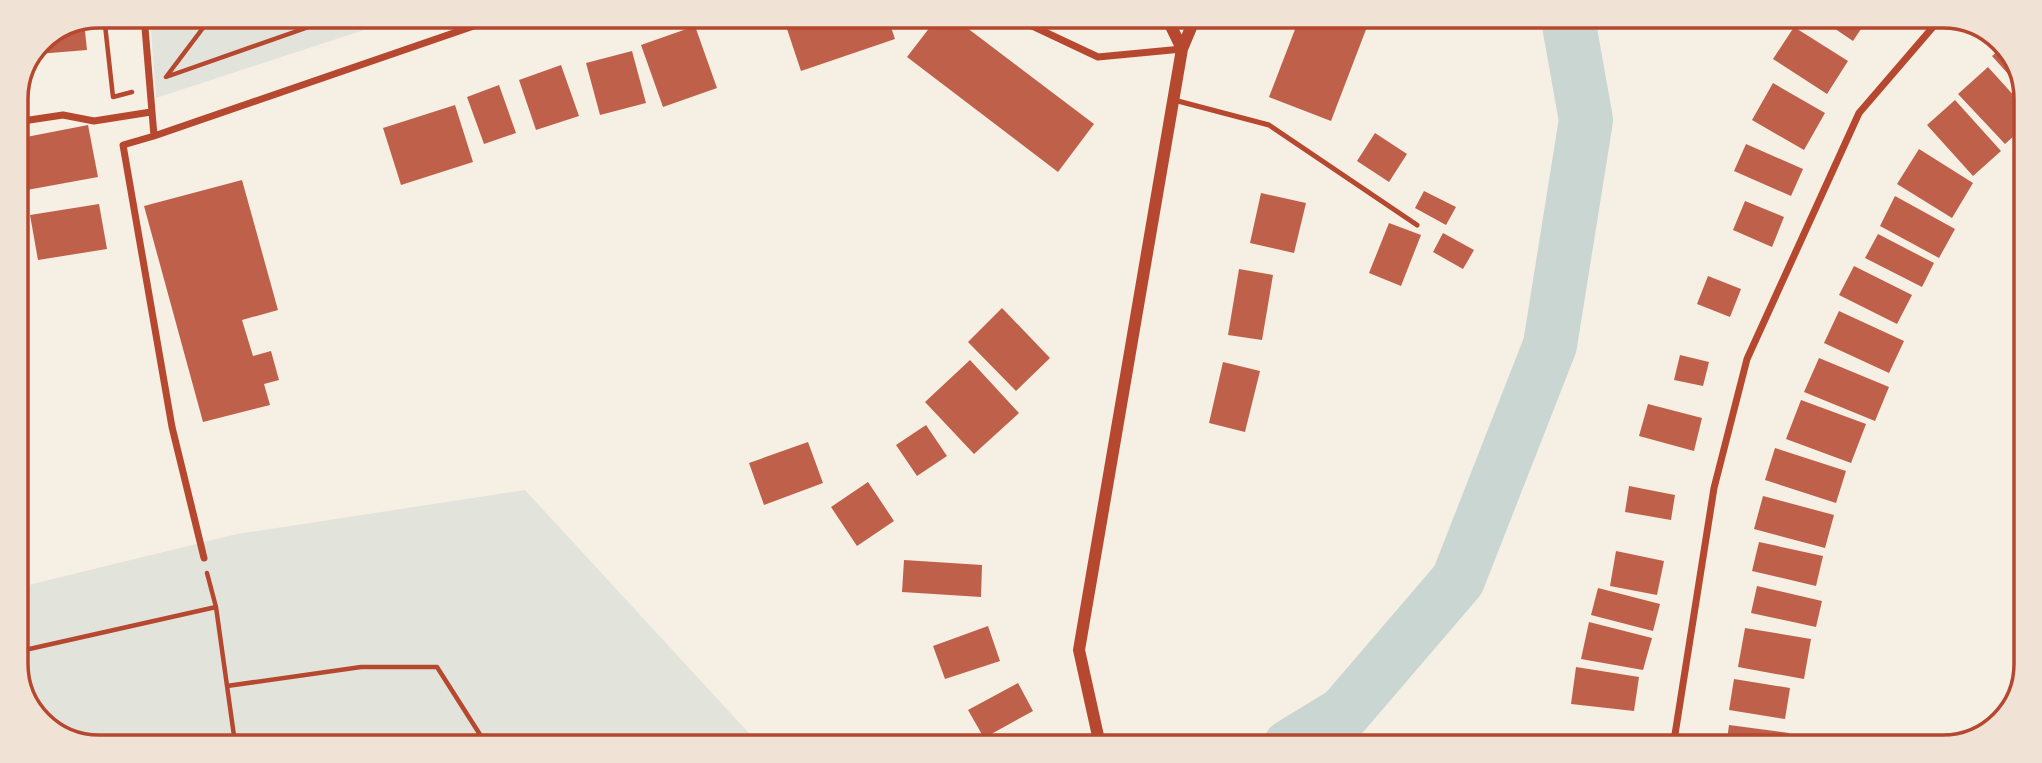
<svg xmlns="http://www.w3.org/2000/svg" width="2042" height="763" font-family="Arial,sans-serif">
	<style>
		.green { fill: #e2e4dc }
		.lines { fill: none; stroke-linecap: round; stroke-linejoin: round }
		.river { stroke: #c9d6d2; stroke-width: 54 }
		.building { fill: #bf614a }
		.path { stroke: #b5482f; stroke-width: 4.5 }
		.service { stroke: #b5482f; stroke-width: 5 }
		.minor { stroke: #b5482f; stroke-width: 7 }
		.tertiary { stroke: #b5482f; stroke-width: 12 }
		.rim { fill: none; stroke: #b5482f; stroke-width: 3.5 }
	</style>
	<rect width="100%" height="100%" fill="#f6efe4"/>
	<path class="green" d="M150 16H407L156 98Z
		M525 490 759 744 72 743 33 715 16 670V588L237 534Z"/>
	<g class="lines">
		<path class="river" d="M1290 746 1344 713 1458 580 1550 345 1586 120 1568 19"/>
	</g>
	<path class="building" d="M783 17 888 18 895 39 801 71Z
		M937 18H954L1094 124 1058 172 907 57Z
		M1299 19H1370L1331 121 1269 97Z
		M1822 20H1867L1853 41Z
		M84 22 87 50 38 54 37 46 40 40Z
		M695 26 717 88 663 107 641 45Z
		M1794 27 1848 61 1827 94 1773 59Z
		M2005 45 2009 49 2026 94 1992 56Z
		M632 51 646 103 600 115 586 63Z
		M561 65 579 116 536 130 519 80Z
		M1988 67 2026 109V125L2005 144 1958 94Z
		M1773 83 1825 113 1804 150 1752 120Z
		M499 85 516 133 484 144 467 97Z
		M1955 100 2001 151 1973 176 1927 125Z
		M455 105 473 162 401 185 383 128Z
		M88 125 98 177 16 192V139Z
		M1375 133 1407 154 1389 182 1357 161Z
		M1746 144 1803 169 1791 196 1734 171Z
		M1919 149 1973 183 1952 218 1897 184Z
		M242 180 278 310 242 320 253 356 271 351 279 380 264 384 270 405 203 422 144 206Z
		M1424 191 1456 207 1446 225 1415 208Z
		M1261 193 1306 203 1294 253 1250 243Z
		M1895 196 1955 229 1939 258 1880 226Z
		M1745 201 1784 217 1772 247 1733 230Z
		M99 204 107 249 38 260 30 215Z
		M1389 223 1421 235 1401 286 1369 273Z
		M1443 233 1474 250 1463 269 1433 252Z
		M1878 234 1934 263 1922 287 1865 258Z
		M1854 266 1912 295 1897 324 1839 295Z
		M1239 269 1273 275 1262 340 1228 335Z
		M1708 276 1741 289 1730 317 1697 304Z
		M1002 308 1050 358 1016 391 968 342Z
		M1839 311 1904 341 1889 373 1824 343Z
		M1680 355 1709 362 1703 386 1674 380Z
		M1819 358 1889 387 1875 421 1804 392Z
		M970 360 1019 413 974 454 925 402Z
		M1223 362 1260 371 1245 432 1209 423Z
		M1801 400 1866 424 1851 463 1786 439Z
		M1648 404 1702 418 1694 451 1639 436Z
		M926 425 947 456 917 476 896 445Z
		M808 442 823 483 764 505 749 463Z
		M1775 448 1846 471 1836 503 1765 480Z
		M868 482 894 521 857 546 831 507Z
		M1629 486 1675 495 1671 520 1625 512Z
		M1763 496 1834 515 1825 548 1754 529Z
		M1759 542 1823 556 1816 586 1752 571Z
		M1616 551 1664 561 1657 595 1610 586Z
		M904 560 982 565 981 597 902 592Z
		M1757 586 1822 601 1816 627 1751 613Z
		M1598 588 1660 604 1653 631 1591 615Z
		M1589 622 1652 638 1643 670 1581 659Z
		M988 626 1000 661 945 679 933 646Z
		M1745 628 1811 639 1804 679 1738 667Z
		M1576 667 1639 677 1634 711 1571 704Z
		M1734 679 1790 688 1785 719 1729 710Z
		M1018 683 1033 711 984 738 968 710Z
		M1729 725 1789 733 1788 747H1726Z
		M1574 737 1631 740 1630 746H1573Z"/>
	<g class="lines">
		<path class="path" d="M104 16 113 97 132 92
			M212 16 166 77 340 16
			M216 607 235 743
			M16 652 216 607 207 573
			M227 686 361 667H437L486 744"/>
		<path class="service" d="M1174 100 1269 125 1417 225"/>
		<path class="minor" d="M144 16 154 136 123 145 172 427 204 558
			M1015 18 1098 57 1182 49
			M16 122 63 115 94 121 151 112
			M154 136 500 17
			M1673 747 1714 488 1747 359 1859 113 1939 20"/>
		<path class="tertiary" d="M1167 18 1182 49
			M1100 745 1079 650 1182 49 1195 18"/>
	</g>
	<path d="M0 0H2042V763H0ZM99 28H1943A71 71 0 0 1 2014 99V664A71 71 0 0 1 1943 735H99A71 71 0 0 1 28 664V99A71 71 0 0 1 99 28Z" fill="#f1e2d6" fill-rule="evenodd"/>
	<path class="rim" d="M99 28H1943A71 71 0 0 1 2014 99V664A71 71 0 0 1 1943 735H99A71 71 0 0 1 28 664V99A71 71 0 0 1 99 28Z"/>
</svg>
